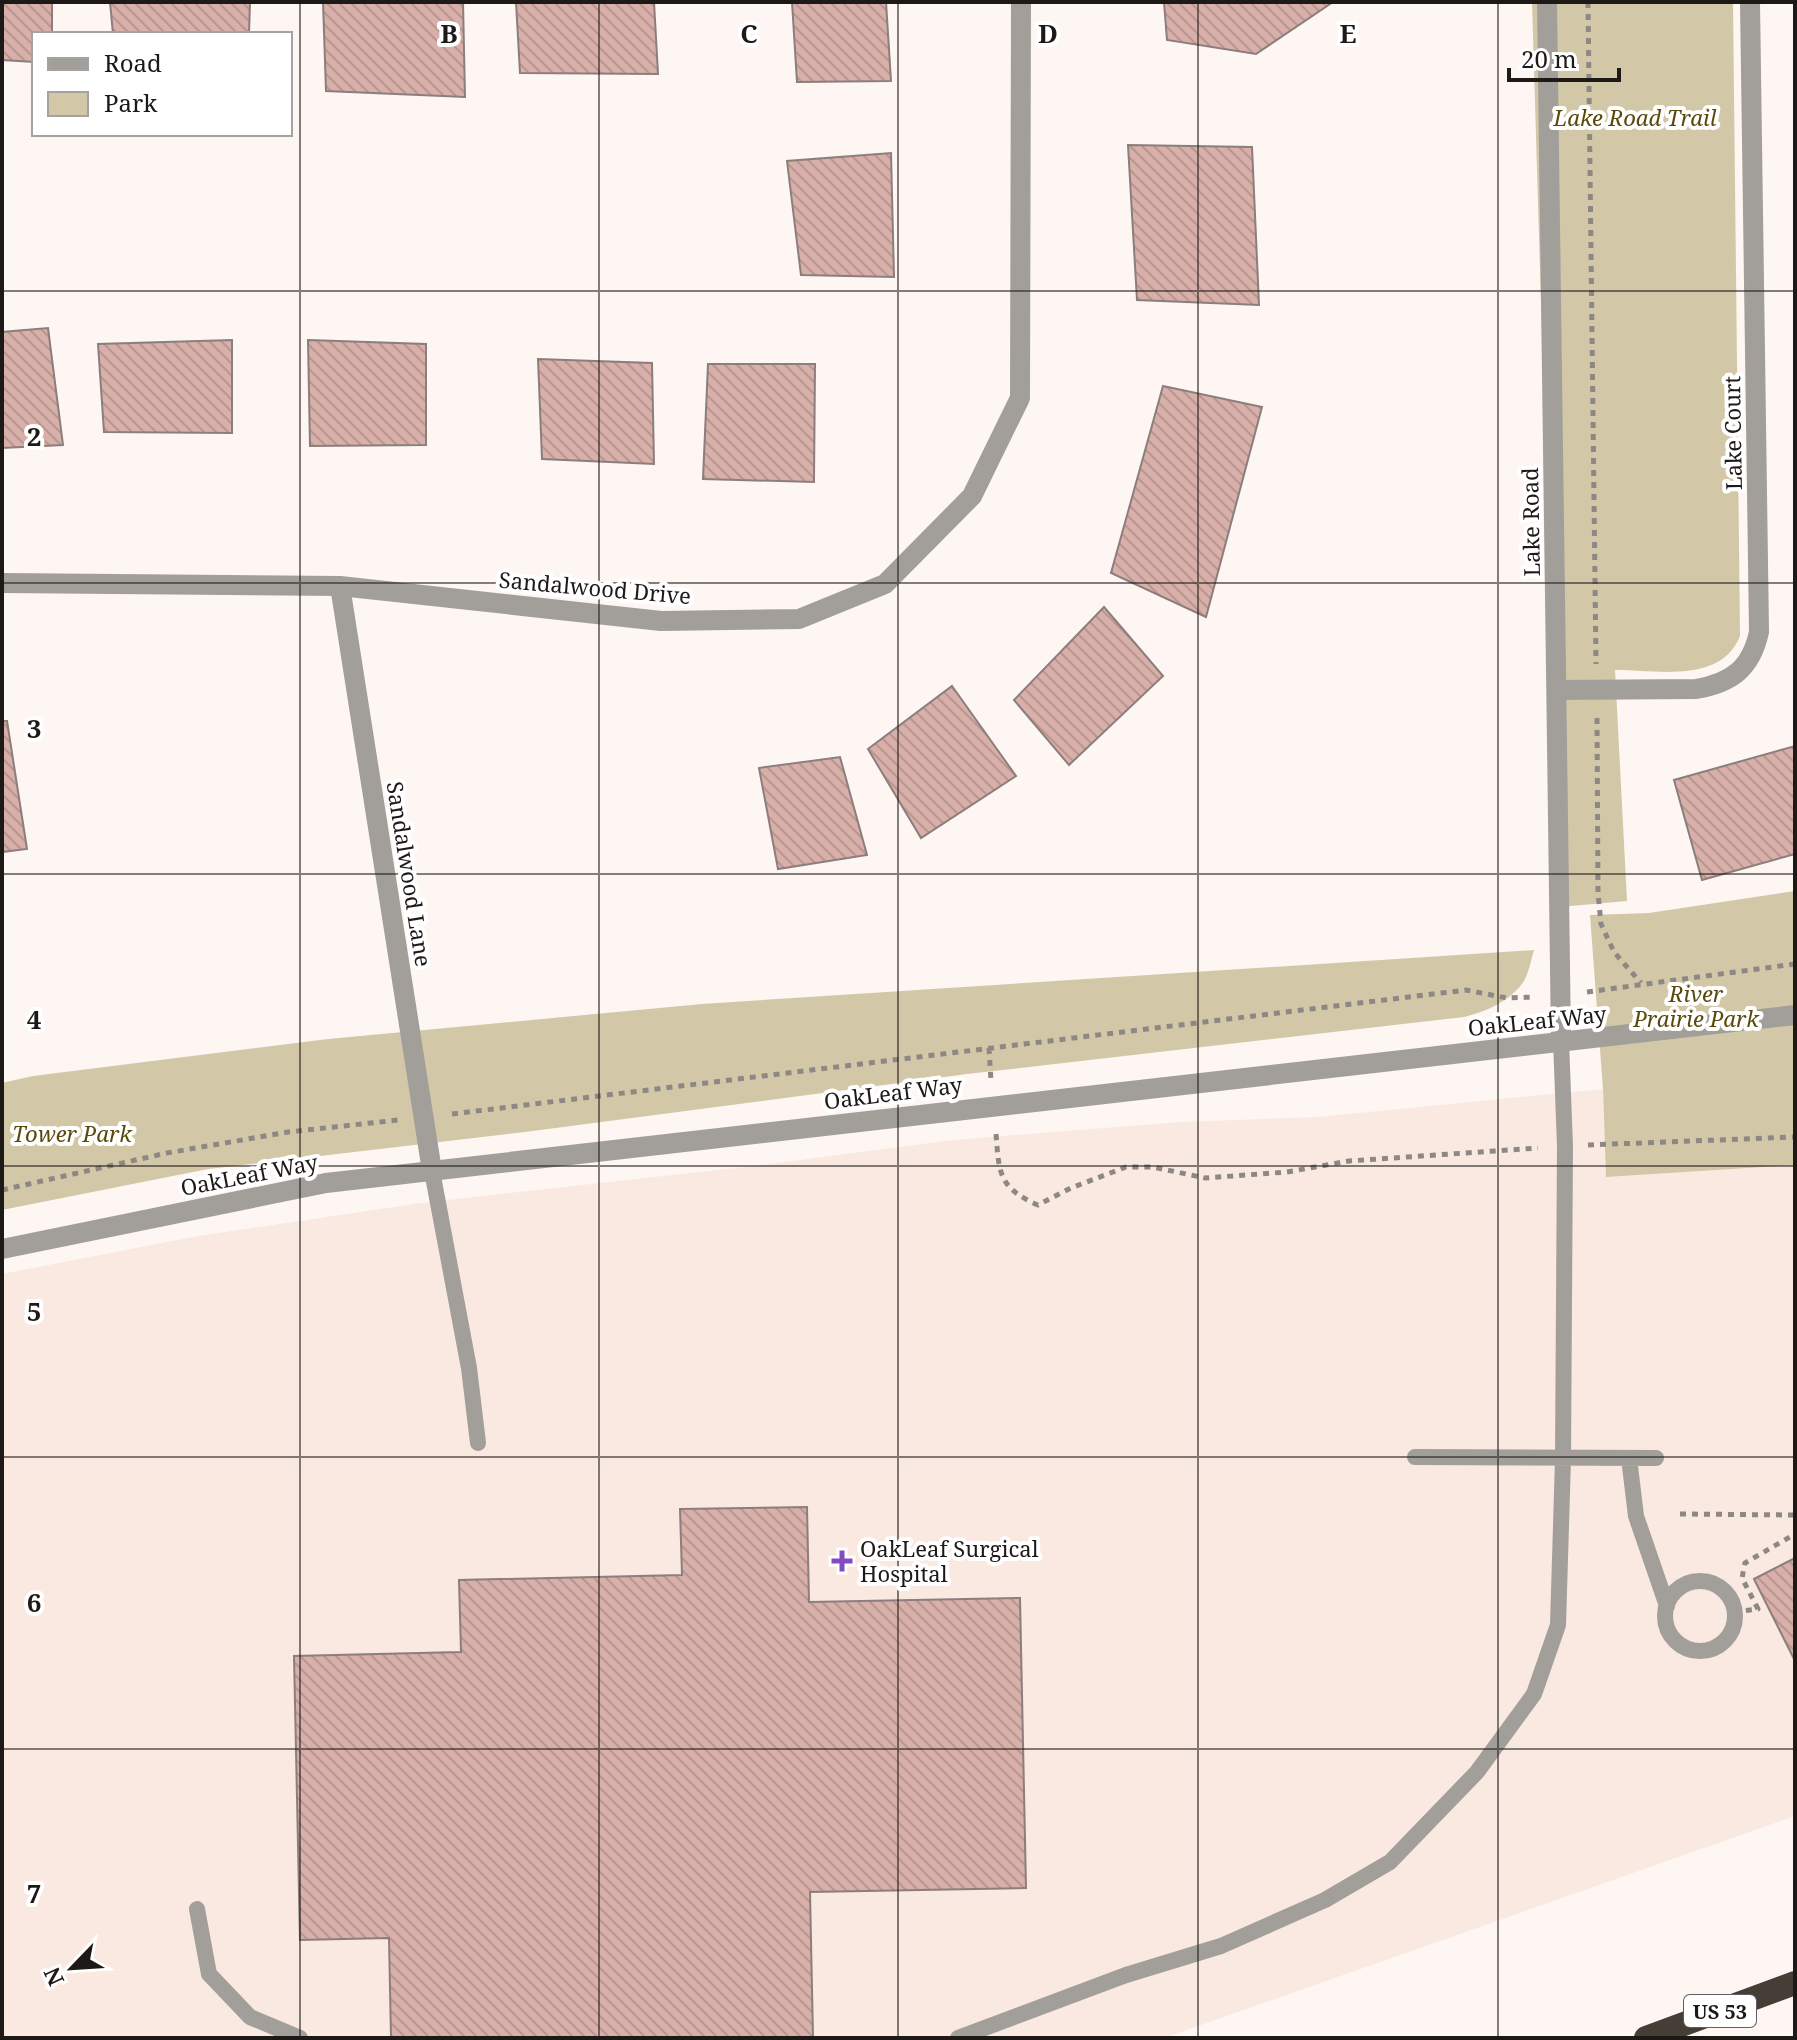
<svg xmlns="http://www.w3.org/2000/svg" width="1797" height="2040" font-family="'Noto Serif',serif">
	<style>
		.built { fill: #f9e9e0 }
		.park { fill: #d2c8a8 }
		.building { fill: url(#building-back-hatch); stroke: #8b7e7c; stroke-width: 2 }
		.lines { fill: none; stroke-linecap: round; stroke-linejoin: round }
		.path { stroke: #8e8885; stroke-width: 5; stroke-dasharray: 6 6; stroke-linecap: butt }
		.service { stroke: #a29f9b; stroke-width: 16 }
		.minor { stroke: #a29f9b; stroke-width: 20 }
		.tertiary { stroke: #a29f9b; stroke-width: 20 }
		.motorway { stroke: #453e36; stroke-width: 24 }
		.grid { fill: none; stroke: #1d1917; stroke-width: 2; stroke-opacity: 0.55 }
		.poi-dot { fill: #844bc1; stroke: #fff; stroke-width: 3 }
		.labels { text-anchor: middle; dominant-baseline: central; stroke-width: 8; stroke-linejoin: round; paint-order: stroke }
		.shield { fill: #fff; stroke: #615e5d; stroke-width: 2 }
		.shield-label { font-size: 20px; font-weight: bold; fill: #1d1917 }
		.park-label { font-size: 22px; font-style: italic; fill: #5a490b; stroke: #fff }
		.street-label { font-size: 22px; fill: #1d1917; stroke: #fff }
		.poi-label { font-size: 22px; fill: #1d1917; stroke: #fff; text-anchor: start }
		.grid-label { font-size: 26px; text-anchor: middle; font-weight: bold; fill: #1d1917; stroke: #fff; stroke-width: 8; stroke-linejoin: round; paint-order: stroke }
	</style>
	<defs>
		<pattern id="building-back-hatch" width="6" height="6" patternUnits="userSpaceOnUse" patternTransform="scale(2)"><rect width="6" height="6" fill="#d8afa9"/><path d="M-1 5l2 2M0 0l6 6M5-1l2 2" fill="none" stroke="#b99691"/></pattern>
	</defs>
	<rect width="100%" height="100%" fill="#fef6f2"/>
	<path class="built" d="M1603 1089 1606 1177 1795 1165V1816L1164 2038H2V1274L198 1236 421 1203 754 1166 953 1140 1181 1122 1318 1117Z"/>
	<path class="park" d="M1532 2H1733L1740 636C1721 684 1657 670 1615 670L1627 901 1559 907Z
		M1795 891V1165L1606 1177 1603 1089 1590 915 1649 913Z
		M1534 950C1531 960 1529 972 1524 981 1511 1001 1485 1012 1464 1017L967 1074 525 1132 208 1169 2 1210V1083L33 1076 328 1039 702 1004Z"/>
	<path class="building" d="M2 2H52V34H34V62L2 60Z
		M110 2H250L249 34H113Z
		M323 2H463L465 97 326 91Z
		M516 2H654L658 74 520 73Z
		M792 2H886L891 81 797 82Z
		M1164 2H1333L1256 54 1167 40Z
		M1128 145 1252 147 1259 305 1137 300Z
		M891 153 894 277 801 275 787 161Z
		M48 328 63 445 2 448V332Z
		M232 340V433L104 432 98 344Z
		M308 340 426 344V445L310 446Z
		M538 359 652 363 654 464 542 459Z
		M708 364H815L814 482 703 479Z
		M1163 386 1262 407 1206 617 1111 573Z
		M1104 607 1163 676 1069 765 1014 700Z
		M952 686 1016 776 921 838 868 749Z
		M2 721H7L27 849 2 852Z
		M1795 746V854L1702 880 1674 780Z
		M840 757 867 855 778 869 759 768Z
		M807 1507 809 1602 1020 1598 1026 1888 810 1892 813 2038H391L389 1938 300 1940 294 1656 461 1652 459 1580 682 1575 680 1509Z
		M1795 1558V1661L1754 1579Z"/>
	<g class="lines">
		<path class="path" d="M1588 2 1596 664
			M1597 718 1598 893 1601 924 1614 952 1641 983
			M1587 992 1795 964
			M989 1048 991 1081
			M452 1114 1466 990 1507 998 1534 997
			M996 1134C999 1174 999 1188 1038 1205L1071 1188 1126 1167H1153L1205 1178 1287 1172 1349 1161 1538 1148
			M1588 1145 1795 1137
			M2 1190 167 1153 288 1132 398 1120
			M1680 1514 1795 1515
			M1734 1612 1758 1609 1742 1578 1745 1563 1795 1534"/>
		<path class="service" d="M432 1171 469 1368 478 1443
			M1415 1457 1656 1458
			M1629 1458 1636 1516 1667 1606
			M1665 1616a35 35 0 1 1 70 0a35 35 0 1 1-70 0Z
			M197 1909 209 1974 250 2017 300 2038
			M958 2038 1126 1975 1221 1946 1325 1900 1390 1862 1477 1772 1534 1694 1558 1625 1563 1459 1565 1146 1561 1041"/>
		<path class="minor" d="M2 583 340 586 661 621 799 619 885 584 972 496 1020 398 1021 2
			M340 586 432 1171
			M1557 690 1696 689C1731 683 1751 669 1759 632L1750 2"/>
		<path class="tertiary" d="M1547 2 1561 1041
			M2 1249 326 1183 1795 1015"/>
		<path class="motorway" d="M1646 2038 1795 1983"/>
	</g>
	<path class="grid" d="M300 2V2038M599 2V2038M898 2V2038M1198 2V2038M1498 2V2038M2 291H1795M2 583H1795M2 874H1795M2 1166H1795M2 1457H1795M2 1749H1795"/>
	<path class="poi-dot" d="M838 1549h8v8h8v8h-8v8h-8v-8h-8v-8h8z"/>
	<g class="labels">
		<rect class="shield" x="1684" y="1995" width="72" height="32" rx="6"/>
		<g class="shield-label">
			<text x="1720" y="2011">US 53</text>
		</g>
		<g class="park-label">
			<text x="1635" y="117">Lake Road Trail</text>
			<text x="1696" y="993">River<tspan x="1696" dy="25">Prairie Park</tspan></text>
			<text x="72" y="1133">Tower Park</text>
		</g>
		<g class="street-label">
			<text transform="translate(1732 433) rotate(-91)">Lake Court</text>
			<text transform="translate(1530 522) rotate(-91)">Lake Road</text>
			<text transform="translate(595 587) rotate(5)">Sandalwood Drive</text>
			<text transform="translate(410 874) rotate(81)">Sandalwood Lane</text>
			<text transform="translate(1537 1020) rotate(-6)">OakLeaf Way</text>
			<text transform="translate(893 1092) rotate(-7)">OakLeaf Way</text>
			<text transform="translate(249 1174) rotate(-11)">OakLeaf Way</text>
		</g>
		<g class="poi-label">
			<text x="860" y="1548">OakLeaf Surgical<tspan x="860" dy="25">Hospital</tspan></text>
		</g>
	</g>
	<g class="grid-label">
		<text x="449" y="43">B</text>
		<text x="749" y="43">C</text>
		<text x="1048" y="43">D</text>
		<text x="1348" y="43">E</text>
		<text x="34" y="446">2</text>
		<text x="34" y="738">3</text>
		<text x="34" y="1029">4</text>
		<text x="34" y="1321">5</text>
		<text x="34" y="1612">6</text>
		<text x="34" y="1903">7</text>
	</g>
	<rect width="1797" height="2040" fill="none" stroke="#1d1917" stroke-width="8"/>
	<rect x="32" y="32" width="260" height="104" fill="#ffffff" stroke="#a5a3a2" stroke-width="2"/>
	<rect x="48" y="58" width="40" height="12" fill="#a29f9b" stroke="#a5a3a2" stroke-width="2"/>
	<text x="104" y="72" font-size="24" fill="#1d1917">Road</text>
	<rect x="48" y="92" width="40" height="24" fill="#d2c8a8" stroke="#a5a3a2" stroke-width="2"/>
	<text x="104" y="112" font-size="24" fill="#1d1917">Park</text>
	<g transform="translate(72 1968) rotate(245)" stroke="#ffffff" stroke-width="6" paint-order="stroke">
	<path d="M0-6L14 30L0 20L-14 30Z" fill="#1d1917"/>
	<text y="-12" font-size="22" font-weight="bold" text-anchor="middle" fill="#1d1917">N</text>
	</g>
	<path d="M1509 68v12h110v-12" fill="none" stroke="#1d1917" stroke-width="4"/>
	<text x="1521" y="68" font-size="24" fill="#1d1917" stroke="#ffffff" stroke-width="6" paint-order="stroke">20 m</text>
</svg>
